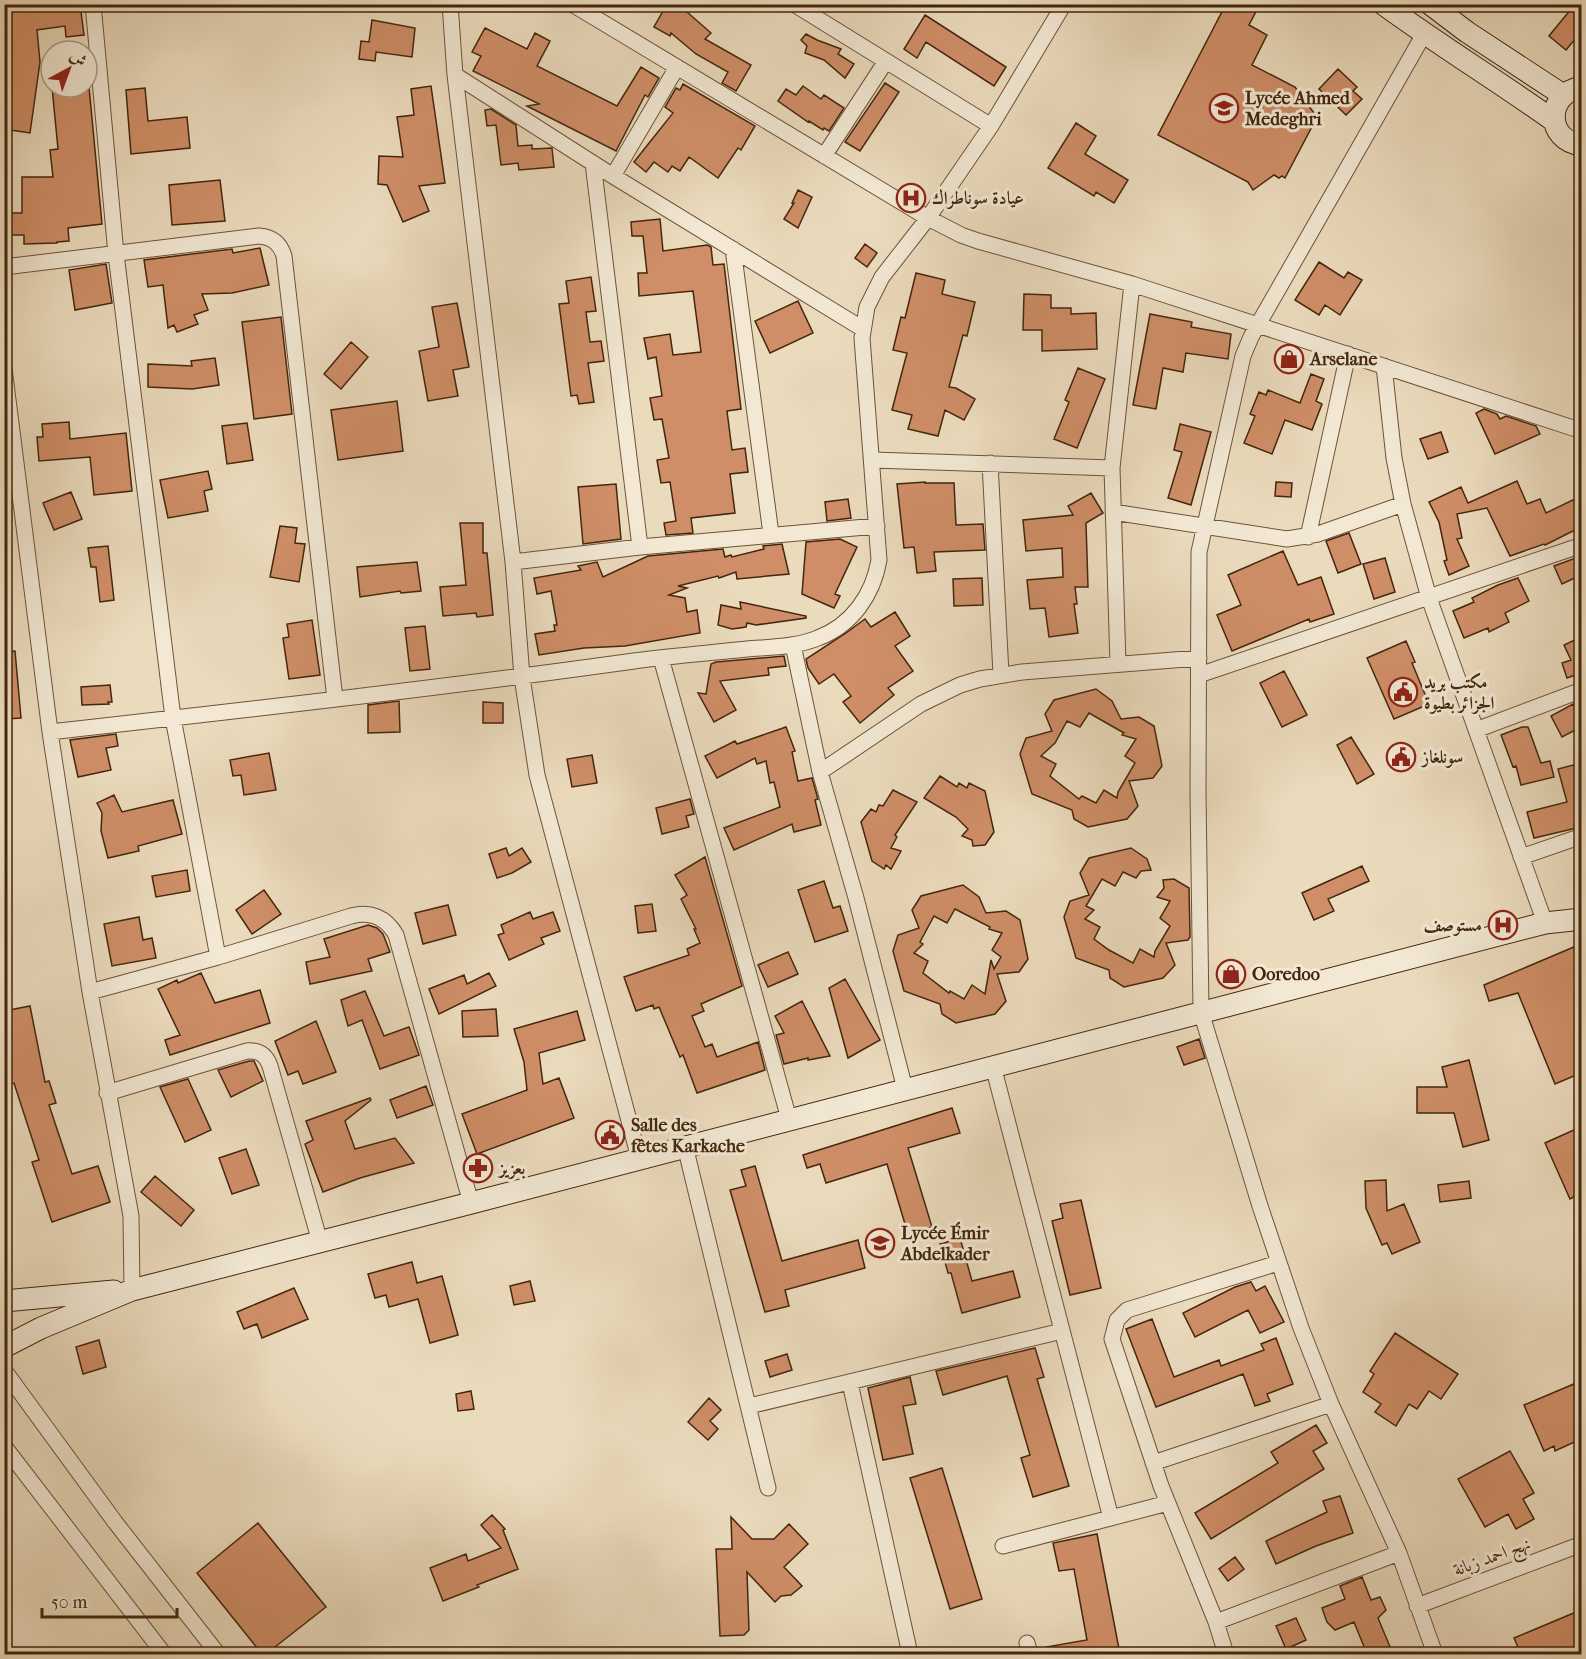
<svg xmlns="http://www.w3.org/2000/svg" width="1586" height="1659" font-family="'IM FELL French Canon',Amiri,serif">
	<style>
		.building { fill: #cf8e68; stroke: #43260c; stroke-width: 1.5; fill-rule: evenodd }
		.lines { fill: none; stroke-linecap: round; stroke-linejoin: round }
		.street-casing { stroke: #6d5338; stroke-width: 17 }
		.secondary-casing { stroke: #43260c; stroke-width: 23 }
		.street { stroke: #f2e8d4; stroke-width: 15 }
		.secondary { stroke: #f2e8d4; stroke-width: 21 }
		.labels { text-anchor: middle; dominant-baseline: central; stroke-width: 6; stroke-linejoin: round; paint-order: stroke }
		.poi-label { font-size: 18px; font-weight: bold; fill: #43260c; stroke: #f2e8d4; text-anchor: start }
		.street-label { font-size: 18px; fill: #43260c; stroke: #f2e8d4 }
	</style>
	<rect width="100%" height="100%" fill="#ebdbbd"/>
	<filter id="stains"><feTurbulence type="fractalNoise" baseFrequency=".00333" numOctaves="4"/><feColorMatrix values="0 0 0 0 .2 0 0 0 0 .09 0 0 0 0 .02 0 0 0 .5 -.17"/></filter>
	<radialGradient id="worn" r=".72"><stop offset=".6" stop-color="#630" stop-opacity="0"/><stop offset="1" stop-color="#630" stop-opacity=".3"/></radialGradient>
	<path class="building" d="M4 4H80L84 35 66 37 65 26 37 30 40 62 30 133 4 129Z
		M667 4H693L687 12 711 33 705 39 751 65 736 91 722 83 728 72 696 54 671 33 670 36 654 27Z
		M1226 4H1260L1249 25 1267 35 1252 65 1295 87 1317 117 1285 178 1282 176 1279 178 1274 175 1253 190 1248 182 1158 135Z
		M1571 9 1581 18V32L1566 50 1549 36Z
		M925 15 1006 67 994 86 926 42 917 58 904 49Z
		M372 20 415 28 412 57 376 52 375 61 359 59 361 41 369 42Z
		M485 28 527 49 535 33 550 41 537 66 617 106 641 67 659 78 648 97 645 95 616 151 527 106 539 104 473 71 481 56 472 52Z
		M806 34 817 40 841 49 838 54 854 64 845 78 824 60 805 53 807 46 801 40Z
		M1338 69 1357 87 1353 91 1362 99 1346 115 1319 89Z
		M885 83 899 92 860 151 845 142Z
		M683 84 755 126 741 150 738 148 718 178 689 157 680 171 672 166 668 172 654 162 646 172 634 162 673 113 665 107 676 88 680 90Z
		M431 86 445 183 419 186 429 211 403 222 387 185 378 184 379 156 403 157 397 117 414 115 411 89Z
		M803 86 821 99 824 95 844 108 829 131 824 128 823 130 809 121 808 122 778 101 786 89 796 95Z
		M52 87H89L102 224 68 228 69 241 57 242V243L24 244V235H11L10 213H22V177H53L50 150 58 149Z
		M145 88 148 121 187 117 190 148 131 154 126 90Z
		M491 109 516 125 518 146 532 145V149L552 148 554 167 519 170 518 163 501 165 496 125 487 126 485 110Z
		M1076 123 1096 136 1085 154 1128 180 1114 203 1096 192 1094 196 1048 168Z
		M220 180 225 221 172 225 169 185Z
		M798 190 812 197 798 228 784 219 794 203H792Z
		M660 219 663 251 707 245 711 247 713 265 724 264 741 409 727 411 732 450 745 448 748 472 730 474 735 513 691 518 693 533 666 535 664 523 676 521 670 482 661 483 657 460 669 458 662 419 654 420 650 398 662 396 656 357 648 359 644 338 670 334 673 355 701 352 693 291 639 296 638 273H647L643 236H632L631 222Z
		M865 244 877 253 867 267 855 258Z
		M260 248 269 285 232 293 202 294 208 310 194 315 198 324 177 332 174 325 168 328 163 285 148 287 144 260 232 249 233 253Z
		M1319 262 1344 278 1348 272 1362 280 1340 315 1325 305 1319 315 1295 300Z
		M106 264 112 303 75 310 69 270Z
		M916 273 945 280 942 294 975 302 967 336 963 335 949 387 956 388 975 399 964 420 945 410 938 436 908 429 912 415 892 410 907 353 893 350 901 317 905 318Z
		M591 277 596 311 586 312 590 342 601 341 604 361 588 363 594 402 579 404 577 395 571 396 559 304 569 303 566 281Z
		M1024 294 1051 295V308H1071V314L1096 313 1097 349 1042 351V330H1023Z
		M798 301 813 333 770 353 755 321Z
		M457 303 469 367 453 370 458 396 428 401 419 351 439 347 432 307Z
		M1150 314 1192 322 1191 327 1231 334 1228 359 1186 353 1183 372 1163 368 1156 409 1133 405Z
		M281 317 292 414 254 419 242 322Z
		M351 342 368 357 341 389 324 374Z
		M215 358 219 385 192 389 148 387V364L192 366 191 361Z
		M1078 368 1105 379 1077 448 1054 439 1069 402 1065 400Z
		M1311 374 1324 379 1316 401 1322 404 1312 430 1285 420 1272 454 1244 443 1255 416 1250 414 1259 392 1266 395 1268 390 1300 403Z
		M397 401 403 451 338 460 331 410Z
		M1484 409 1497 414 1500 419 1506 416 1536 426 1540 434 1495 454 1476 413Z
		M69 422 70 439 126 433 132 491 94 495 90 457 39 461 37 437H43L42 424Z
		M247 423 253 460 227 464 222 426Z
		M1180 424 1211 432 1191 505 1168 498 1182 452 1174 450Z
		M1441 432 1448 452 1428 459 1420 439Z
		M208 471 212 489 204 491 208 511 168 518 160 480Z
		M1517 481 1527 504 1540 499 1546 513 1581 496V527L1545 545 1544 544 1510 556 1487 508 1457 514 1462 538 1457 539 1469 566 1449 575 1444 561 1447 560 1439 522 1429 502 1461 487 1468 503Z
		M925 482V483H954L956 525 983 524 985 550 934 552 936 571 917 573 914 547 904 548 897 484Z
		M1276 482 1292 483 1291 497 1275 496Z
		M616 484 621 539 583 544 578 487Z
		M71 492 82 519 54 530 43 503Z
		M1091 493 1103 513 1086 523 1088 587H1075L1077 604H1074L1078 633 1049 637 1045 608 1030 609 1027 580 1063 577 1062 548 1026 551 1023 520 1073 515 1068 506Z
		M848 499 851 518 827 521 825 502Z
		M460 523H483V553H487L493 615 477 617 476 613 443 616 440 587 466 585Z
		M280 526 297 528 295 543 305 544 299 582 270 577Z
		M1349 533 1361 564 1338 573 1326 541Z
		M840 539 857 547 835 594 840 596 834 608 802 594 806 542Z
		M782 544 789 574 737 579 736 572 719 578 718 576 678 586 687 588 669 595 685 598 687 612 697 610 700 633 625 646 584 648 539 655 535 634 555 631 554 625H557L551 591 537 594 534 578 581 570 578 566 597 562 603 577 648 556 723 549 725 557 731 555 732 557 764 549 763 546Z
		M108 546 114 600 100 602 96 567H91L88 548Z
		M1283 551 1298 585 1321 577 1334 614 1310 622 1309 619 1232 651 1217 615 1241 605 1228 575Z
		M1581 556V575L1562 584 1554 566Z
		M1385 558 1395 592 1374 599 1363 564Z
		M417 562 421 591 401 593 400 591 360 597 357 567Z
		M982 578 983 605 954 606 953 579Z
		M1518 578 1529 601 1505 613 1509 622 1489 632 1488 628 1464 638 1453 611 1474 602 1472 598 1498 585Z
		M740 602 806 616V618L756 625 747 623 746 627 732 629 718 625 721 605 741 609Z
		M895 612 910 636 895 646 913 671 888 688 894 695 860 723 843 702 851 696 834 674 819 684 808 668 806 659 846 633 865 619 871 627Z
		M312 620 320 675 289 679 283 638 289 637 287 624Z
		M425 626 430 669 410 671 405 628Z
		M1581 637V681L1578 674 1567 678 1562 663 1571 660 1564 645Z
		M1406 641 1415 662 1412 663 1429 704 1394 719 1367 658Z
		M15 651 21 718 4 719V652Z
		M784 656 786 666 768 668 769 675 720 681 736 710 714 722 698 693 706 694 711 664 716 662Z
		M1284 671 1307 715 1282 727 1260 683Z
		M110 685 112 702H108L109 704 82 705 81 687Z
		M1096 689 1112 701 1121 719 1139 717 1154 726 1162 766 1153 778 1129 781 1138 806 1127 819 1088 827 1074 819 1072 810 1032 794 1020 754 1026 738 1052 731 1045 714 1054 700ZM1089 713 1124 733 1122 735 1136 739 1125 756 1135 763 1118 792 1117 798 1104 790 1096 803 1082 796 1079 799 1050 776 1056 764 1041 756 1055 743 1067 721 1080 727Z
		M399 701 400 732 368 733V705Z
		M483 702 503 703V723H483Z
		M1573 704 1581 719V727L1562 737 1551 716Z
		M786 727 795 751 792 752 798 781 812 778 818 799 815 800 821 825 794 832 792 824 734 850 724 828 780 807 774 782 770 783 766 761 757 764 755 758 717 778 705 756 735 741 737 744Z
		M1522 727H1528L1541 763 1550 761 1554 777 1521 785 1516 766 1513 767 1501 735Z
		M116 734 118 746 106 748 111 770 78 777 70 740Z
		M1351 737 1374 774 1357 784 1337 745Z
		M269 753 276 790 244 795 241 775 233 776 230 760Z
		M592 755 597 783 572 787 567 759Z
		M1581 763V827L1534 838 1527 812 1567 802 1558 769Z
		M940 776 957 787 959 783 967 788 969 783 985 791 994 832 985 845 973 846 972 840 962 836 968 829 956 817 924 798Z
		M893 790 917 802 895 835 897 837 891 848 901 851 891 869 886 865 884 869 872 861 861 822 871 809 876 812 879 805 883 806Z
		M114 795 122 812 173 800 182 834 138 846 139 851 108 858 101 831 102 813 97 803Z
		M690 799 694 814 686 816 689 827 662 834 656 808Z
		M506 848 509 856 522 848 531 862 512 873 497 878 489 854Z
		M1131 848 1147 859 1151 870 1141 871 1136 878 1123 872 1115 886 1102 879 1086 906 1094 910 1085 919 1100 927 1094 939 1109 950 1133 963 1140 949 1154 957 1155 951 1170 926 1160 918 1170 901 1157 897 1164 888 1163 880 1174 879 1189 888 1190 937 1188 940 1166 943 1175 965 1163 978 1124 987 1110 978 1109 970 1076 958 1064 917 1070 901 1089 895 1080 873 1089 858Z
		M705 857 742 986 701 1004 704 1011 692 1016 705 1047 712 1044 717 1057 758 1042 765 1070 697 1093 683 1055 680 1057 659 1007 654 1009 653 1005 636 1011 624 977 689 955 687 949 700 943 694 929H696L681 899 687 895 675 875Z
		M1362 866 1369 881 1328 899 1334 911 1314 920 1302 893Z
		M187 870 190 891 156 897 152 876Z
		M824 881 833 908 840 906 848 931 815 942 798 890Z
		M963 885 979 897 986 913 1006 911 1020 920 1028 959 1019 972 997 974 1006 1001 995 1014 956 1023 942 1014 940 1004 904 991 893 951 898 935 919 928 912 910 921 896ZM955 909 990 927 989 929 1002 933 992 950 1001 957 994 969 991 960 985 994 972 985 964 999 950 991 949 993 923 973 928 961 914 953 923 944 920 942 934 916 947 923Z
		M264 890 281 914 252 934 236 910Z
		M652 904 656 931 638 933 635 906Z
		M448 905 456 935 423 944 415 913Z
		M530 912 533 919 553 912 560 931 541 938 544 944 509 960 498 935 504 933 501 925Z
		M139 917 143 940 152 938 156 958 112 966 104 924Z
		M368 925 377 928 383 934 390 952 368 959 372 971 310 984 306 962 330 957 324 939Z
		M1581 944V1073L1555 1084 1518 993 1489 1001 1484 985Z
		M788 952 798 974 768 987 758 965Z
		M201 973 215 1003 260 990 270 1023 170 1055 165 1040 180 1035 158 989 177 980 178 983Z
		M489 973 496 986 439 1014 429 989 464 975 467 984Z
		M845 979 880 1040 848 1058 829 988Z
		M365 991 384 1036 409 1027 419 1055 380 1069 362 1020 348 1026 341 1000Z
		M802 1001 830 1056 808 1060V1058L784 1064 776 1035 784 1033 775 1016Z
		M30 1006 45 1082 49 1081 56 1103 49 1105 72 1174 98 1166 110 1202 52 1222 32 1162 39 1160 14 1083 9 1084 4 1062V1011Z
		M496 1009 498 1036 463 1037 462 1011Z
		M577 1011 585 1040 539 1053 543 1084 559 1078 574 1118 477 1154 462 1114 527 1090 524 1062 514 1029Z
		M316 1021 336 1072 303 1084 298 1071 288 1075 275 1041Z
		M1199 1039 1205 1058 1184 1065 1177 1047Z
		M1469 1060 1489 1140 1463 1147 1454 1113H1417V1087H1447L1442 1067Z
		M249 1061H254L263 1081 231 1097 218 1070Z
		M188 1079 211 1130 185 1142 160 1087Z
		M426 1086 433 1105 397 1118 390 1100Z
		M370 1098 371 1100 345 1121 355 1149 395 1138 414 1163 360 1178 323 1192 305 1144 313 1140 306 1121Z
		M952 1108 960 1133 908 1148 932 1227 908 1234 887 1164 826 1183 820 1164 807 1168 803 1155Z
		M1576 1129 1581 1141V1193L1570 1199 1545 1143Z
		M246 1149 259 1185 232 1194 219 1158Z
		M755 1166 782 1261 858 1240 865 1268 785 1290 789 1306 765 1312 730 1190 746 1186 741 1170Z
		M155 1176 194 1210 181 1226 141 1192Z
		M1386 1180 1387 1211 1404 1204 1420 1242 1392 1254 1387 1243 1382 1245 1366 1208 1365 1181Z
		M1469 1181 1471 1198 1440 1202 1438 1185Z
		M1081 1200 1101 1288 1070 1295 1052 1221 1063 1218 1060 1204Z
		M960 1238 972 1281 1013 1271 1020 1297 962 1313 951 1273H948L940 1244Z
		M412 1262 417 1283 442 1276 458 1335 430 1343 418 1299 389 1307 386 1295 375 1298 368 1274Z
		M530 1281 535 1301 514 1305 510 1286Z
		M1251 1282 1256 1291 1265 1286 1284 1322 1260 1333 1248 1310 1195 1337 1183 1313 1235 1287Z
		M294 1288 308 1319 262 1338 257 1324 244 1329 237 1312Z
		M1152 1319 1174 1377 1219 1360 1221 1366 1264 1350 1261 1344 1276 1338 1293 1384 1267 1394 1270 1401 1255 1406 1243 1374 1156 1407 1126 1329Z
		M1395 1333 1458 1374 1441 1399 1429 1391 1417 1409 1409 1404 1396 1426 1375 1412 1381 1404 1363 1392 1374 1374 1370 1371Z
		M99 1340 106 1367 83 1374 76 1347Z
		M1035 1348 1044 1377 1037 1379 1069 1486 1033 1497 1021 1458 1030 1455 1007 1376 943 1395 936 1371Z
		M787 1354 792 1370 770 1377 765 1361Z
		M910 1377 916 1404 903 1406 913 1454 883 1460 868 1388Z
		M1581 1381V1439L1555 1451 1554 1446 1544 1451 1524 1405Z
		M471 1391 474 1409 458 1411 456 1394Z
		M709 1398 721 1410 710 1421 718 1429 708 1440 688 1422Z
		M1316 1425 1327 1443 1313 1451 1324 1469 1211 1539 1195 1513 1278 1463 1271 1452Z
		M1510 1451 1534 1493 1523 1499 1534 1519 1516 1529 1508 1514 1485 1527 1458 1479Z
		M942 1468 982 1599 950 1609 910 1478Z
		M1340 1496 1353 1533 1316 1546 1276 1564 1266 1541 1327 1512 1323 1501Z
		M492 1515 505 1529 503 1530 518 1569 477 1585 479 1587 443 1601 430 1568 466 1554 468 1561 501 1548 481 1525Z
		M731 1517 752 1539H774L789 1524 808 1544 784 1567 802 1586 791 1595 781 1596 775 1602 747 1572 749 1630 744 1635 720 1636 716 1549H732Z
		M258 1523 326 1607 266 1654H262L197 1573Z
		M1097 1534 1120 1654H1047L1046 1647 1087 1640 1074 1569 1059 1571 1053 1543Z
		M1235 1557 1244 1569 1228 1581 1219 1569Z
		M1362 1577 1371 1600 1380 1597 1386 1610 1378 1618 1393 1654H1367L1354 1622 1335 1630 1327 1622 1322 1608 1345 1599 1340 1586Z
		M1581 1610V1654H1521L1514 1638Z
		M1296 1618 1306 1640 1286 1649 1276 1626Z"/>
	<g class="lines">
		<g class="street-casing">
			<path id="street" d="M93 4 116 254 173 718 218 957
				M450 4 455 75 513 562 522 677 537 775 639 1158
				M572 4 928 218 961 235 978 241 1132 284 1582 431
				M794 4 991 126
				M1424 34 1251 337 1243 356 1199 552 1198 793 1201 1012 1260 1206 1301 1328 1331 1404 1399 1553 1435 1654
				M455 75 613 176 863 329
				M824 156 886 61
				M593 163 640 547
				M613 176 677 67
				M733 249 771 534
				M4 267 259 236C272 237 280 243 284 256L335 699
				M1384 366 1394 458 1403 504 1429 598 1545 923
				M4 368 50 732 90 992 131 1216 132 1290
				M872 460 1112 468
				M990 463 1001 674
				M1113 512 1287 539 1318 534 1403 504
				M1308 537 1348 354
				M513 562 640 547 877 526
				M793 645 820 772 856 898 905 1089
				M661 658 789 1119
				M1118 664 1112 468 1132 284
				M1199 675 1582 545
				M1476 730 1582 690
				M50 732C245 710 440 688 634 661 672 656 709 653 747 649 771 647 796 647 818 638 852 625 873 595 879 560L862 338 867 307 882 277 928 218 991 126 1064 4
				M820 772 921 704 960 685 980 679 1022 672 1199 658
				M1521 857 1582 836
				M90 992 218 957 351 916C370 911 386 917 396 935L471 1203
				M993 1066 1111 1518
				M107 1093 247 1051C259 1050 266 1055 270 1066L320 1242
				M685 1146 768 1488
				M4 1370 115 1522 218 1654
				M850 1383 910 1654
				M749 1406 1062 1331
				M4 1446 164 1654
				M1153 1463 1331 1404
				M1003 1546 1168 1503
				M1417 1606 1582 1544
				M1216 1622 1399 1553
				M1027 1643 1030 1654
				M1226 1654 1216 1622 1161 1486 1112 1339 1117 1320 1127 1310 1278 1263"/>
		</g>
		<g class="secondary-casing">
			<path id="secondary" d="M1383 4C1439 45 1498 81 1554 121
				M1430 4 1467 32 1563 95
				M1582 87C1545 93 1545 141 1582 145
				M4 1301 114 1291
				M4 1347 41 1328 132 1290 471 1203 1545 923 1582 919"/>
		</g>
		<use href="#street" class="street"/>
		<use href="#secondary" class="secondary"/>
	</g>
	<defs>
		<g id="school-ring" transform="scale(1.5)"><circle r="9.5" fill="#f2e8d4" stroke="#8f2418" stroke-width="1.5"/><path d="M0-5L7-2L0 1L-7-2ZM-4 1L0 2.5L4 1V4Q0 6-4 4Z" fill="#8f2418"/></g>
		<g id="hospital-ring" transform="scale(1.5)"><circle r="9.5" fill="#f2e8d4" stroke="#8f2418" stroke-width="1.5"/><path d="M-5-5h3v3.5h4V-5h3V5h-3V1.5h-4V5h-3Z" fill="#8f2418"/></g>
		<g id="shop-ring" transform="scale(1.5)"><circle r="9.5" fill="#f2e8d4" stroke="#8f2418" stroke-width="1.5"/><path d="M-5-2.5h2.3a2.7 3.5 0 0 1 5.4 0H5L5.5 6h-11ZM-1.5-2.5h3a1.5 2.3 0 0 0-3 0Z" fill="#8f2418"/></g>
		<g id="civic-ring" transform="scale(1.5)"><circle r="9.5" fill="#f2e8d4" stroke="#8f2418" stroke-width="1.5"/><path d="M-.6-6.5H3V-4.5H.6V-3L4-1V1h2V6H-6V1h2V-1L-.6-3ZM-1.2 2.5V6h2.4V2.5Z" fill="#8f2418"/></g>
		<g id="pharmacy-ring" transform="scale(1.5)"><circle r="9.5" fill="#f2e8d4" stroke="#8f2418" stroke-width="1.5"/><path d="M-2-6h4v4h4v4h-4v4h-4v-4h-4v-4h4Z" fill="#8f2418"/></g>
	</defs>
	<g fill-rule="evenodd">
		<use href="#school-ring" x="1224" y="108"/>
		<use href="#hospital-ring" x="911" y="198"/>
		<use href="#shop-ring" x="1289" y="359"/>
		<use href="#civic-ring" x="1403" y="692"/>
		<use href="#civic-ring" x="1401" y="757"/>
		<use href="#hospital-ring" x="1503" y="925"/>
		<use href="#shop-ring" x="1231" y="974"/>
		<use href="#civic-ring" x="610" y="1135"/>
		<use href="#pharmacy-ring" x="478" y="1168"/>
		<use href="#school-ring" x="880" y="1243"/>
	</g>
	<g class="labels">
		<g class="poi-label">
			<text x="1245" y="98">Lycée Ahmed<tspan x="1245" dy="21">Medeghri</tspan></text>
			<text x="932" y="198">عيادة سوناطراك</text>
			<text x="1310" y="359">Arselane</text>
			<text x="1424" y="682">مكتب بريد<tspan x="1424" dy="21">الجزائر بطيوة</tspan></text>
			<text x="1422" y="757">سونلغاز</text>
			<text x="1482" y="925" text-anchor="end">مستوصف</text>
			<text x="1252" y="974">Ooredoo</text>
			<text x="631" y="1125">Salle des<tspan x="631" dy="21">fêtes Karkache</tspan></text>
			<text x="499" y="1168">بعزيز</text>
			<text x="901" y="1233">Lycée Émir<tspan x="901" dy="21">Abdelkader</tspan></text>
		</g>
		<g class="street-label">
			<text transform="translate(1492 1557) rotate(-20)">نهج احمد زبانة</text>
		</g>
	</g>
	<rect width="1586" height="1659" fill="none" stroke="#ebdbbd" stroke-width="24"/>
	<rect x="6" y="6" width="1574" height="1647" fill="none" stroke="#43260c" stroke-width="3"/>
	<rect x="12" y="12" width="1562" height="1635" fill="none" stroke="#43260c" stroke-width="1.5"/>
	<g transform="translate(69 69) rotate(41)"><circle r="28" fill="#f2e8d4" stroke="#ac9a84" stroke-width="1.5"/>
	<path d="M0-4.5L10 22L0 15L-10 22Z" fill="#8f2418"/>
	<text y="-9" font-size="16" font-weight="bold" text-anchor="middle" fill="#43260c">ش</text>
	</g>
	<path d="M42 1608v9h135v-9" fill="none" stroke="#43260c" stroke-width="3"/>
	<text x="51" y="1608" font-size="18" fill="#43260c" stroke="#f2e8d4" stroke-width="4.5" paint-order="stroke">50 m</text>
	<rect width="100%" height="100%" filter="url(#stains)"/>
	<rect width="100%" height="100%" fill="url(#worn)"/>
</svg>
